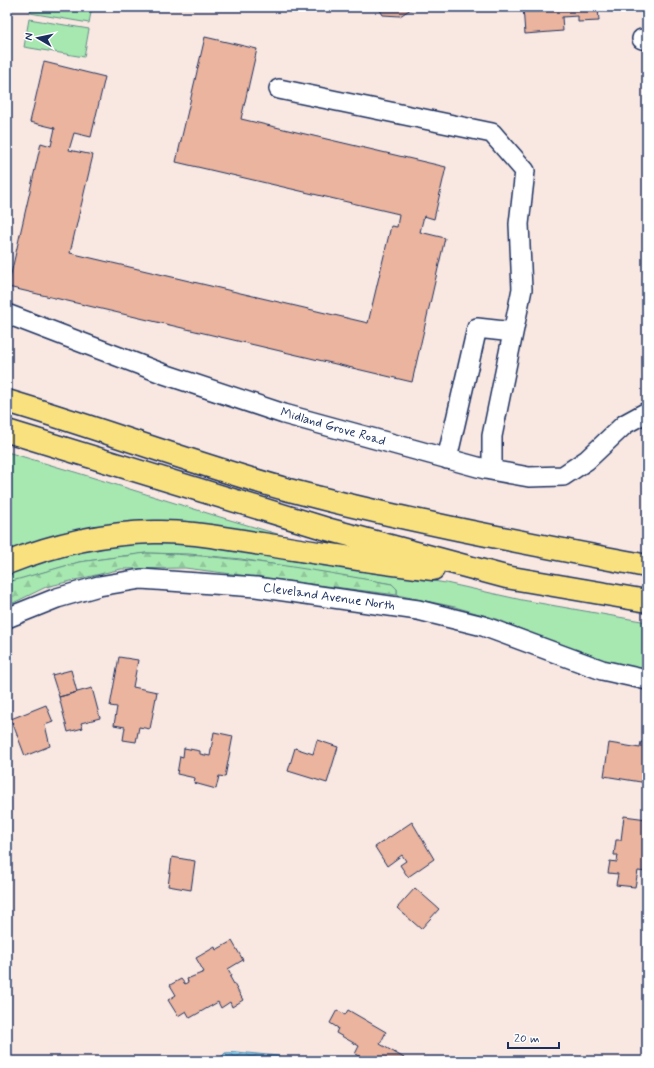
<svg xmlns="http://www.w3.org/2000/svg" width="654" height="1068" font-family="Mynerve,sans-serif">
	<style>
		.green { fill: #a7e7b0; stroke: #618b87 }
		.forest { fill: url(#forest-firs); stroke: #618b87 }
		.water { fill: url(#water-waves); stroke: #5c8db1 }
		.building { fill: #eab49e; stroke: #1b2f5e }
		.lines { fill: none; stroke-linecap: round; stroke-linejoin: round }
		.minor-casing { stroke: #1b2f5e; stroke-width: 22 }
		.highway-casing { stroke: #1b2f5e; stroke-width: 25 }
		.minor { stroke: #fff; stroke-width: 19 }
		.highway { stroke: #fae180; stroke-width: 22 }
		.labels { text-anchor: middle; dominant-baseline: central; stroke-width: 3; stroke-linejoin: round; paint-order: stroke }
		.street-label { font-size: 13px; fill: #1b2f5e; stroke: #fff }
	</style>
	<defs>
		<pattern id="forest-firs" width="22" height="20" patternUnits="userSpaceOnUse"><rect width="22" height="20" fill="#a7e7b0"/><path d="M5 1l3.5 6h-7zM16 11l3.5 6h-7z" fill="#8fc69a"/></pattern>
		<pattern id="water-waves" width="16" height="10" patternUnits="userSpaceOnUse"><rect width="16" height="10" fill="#87cce8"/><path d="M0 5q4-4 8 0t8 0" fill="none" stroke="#6ea6bf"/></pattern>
	</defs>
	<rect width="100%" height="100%" fill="#f9e8e2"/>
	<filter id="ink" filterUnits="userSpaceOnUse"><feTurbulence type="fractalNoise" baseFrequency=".025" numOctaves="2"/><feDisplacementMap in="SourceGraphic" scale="8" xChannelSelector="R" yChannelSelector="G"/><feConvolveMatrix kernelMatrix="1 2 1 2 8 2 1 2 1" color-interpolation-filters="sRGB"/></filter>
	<g filter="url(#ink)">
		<path class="green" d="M31 7H92L89 23 30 13Z
			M29 19 89 29 84 57 24 47Z
			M7 452C102 479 196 511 291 538L196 528 7 556Z
			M140 543H176L211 546 446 583 522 600 647 622V670L607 662 566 648 497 619 455 607 397 595V589L392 584 241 559 189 554 146 553 79 562 7 583V574C51 557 93 548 140 543Z"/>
		<path class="forest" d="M146 553C230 555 309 569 392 584L397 589V595L185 568 121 569 46 587 7 606V583L12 581 79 562Z"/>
		<path class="water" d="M237 1052 278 1056 288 1061H217L225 1053Z"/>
		<path class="building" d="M378 7H414L400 16 383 15Z
			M523 7H598L599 21 578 22V16L562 17 563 31 525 34Z
			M205 37 257 49 241 119 446 167 434 219 424 216 420 232 445 238 412 382 8 287 41 143 51 146 55 128 30 122 44 62 105 77 91 137 74 133 69 150 93 155 70 253 368 323 391 226 397 227 399 214 176 162Z
			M119 657 138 660 133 687 157 692 150 729 139 727 136 742 123 740 125 727 114 725 117 707 110 706Z
			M71 670 77 692 59 697 52 675Z
			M92 688 100 718 81 723 83 728 68 732 59 697Z
			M46 705 53 722 45 725 50 746 25 756 11 719Z
			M214 732 233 736 225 777 219 776 216 789 194 783 195 778 177 774 180 756 183 757 184 748 200 751V754L210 756Z
			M317 740 338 747 327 783 288 771 295 748 313 754Z
			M641 742 647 743V783L604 776 609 743 640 748Z
			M624 816 647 819V872L638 871 635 887 616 885 618 874 608 873 610 861 617 862 618 855H614L616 840H621Z
			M412 822 434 859 408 877 400 865 406 861 402 855 387 866 375 847Z
			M172 857 195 861 191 890 168 886Z
			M415 888 439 909 421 929 397 908Z
			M232 941 243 960 228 969 232 976 230 977 243 1000 232 1007 230 1002 221 1008 218 1002 190 1018 186 1011 178 1016 168 1000 176 995 170 985 181 979 185 984 188 982 187 979 204 972 196 958 215 947 216 950Z
			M337 1010 345 1015 348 1010 386 1032 380 1044 404 1058 402 1061H368L355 1054 359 1046 336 1033 338 1028 330 1023Z"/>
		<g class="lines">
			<g class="minor-casing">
				<path id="minor" d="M642 39 647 40
					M279 89 492 133 525 171 519 224 522 289 492 436V470
					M7 314 164 374 284 414 485 469 529 477 563 476 587 460 625 424 647 412
					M447 459 477 328 513 332
					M7 618 57 598 99 586 141 579 256 587 418 610 483 626 602 670 647 680"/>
			</g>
			<g class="highway-casing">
				<path id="highway" d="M7 401C102 429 194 464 289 490 407 521 527 543 647 566
					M7 431 327 529 506 577 647 601
					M7 563C55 544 103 533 154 532 190 531 227 539 262 544 319 553 376 563 433 569"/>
			</g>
			<use href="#minor" class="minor"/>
			<use href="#highway" class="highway"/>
		</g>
	</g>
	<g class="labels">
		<g class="street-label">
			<text transform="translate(333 427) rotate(16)">Midland Grove Road</text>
			<text transform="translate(329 597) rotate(8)">Cleveland Avenue North</text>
		</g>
	</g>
	<rect width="654" height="1068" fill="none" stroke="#fff" stroke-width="24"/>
	<rect x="12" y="12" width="630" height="1044" fill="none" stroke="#1b2f5e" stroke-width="1.5" filter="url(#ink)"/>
	<g transform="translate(38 38) rotate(279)" stroke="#ffffff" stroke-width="3" paint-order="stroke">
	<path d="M0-3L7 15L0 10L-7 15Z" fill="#1b2f5e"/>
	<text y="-6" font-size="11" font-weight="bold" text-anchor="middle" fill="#1b2f5e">N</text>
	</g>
	<path d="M508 1042v6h51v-6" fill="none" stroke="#1b2f5e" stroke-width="2"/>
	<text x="514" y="1042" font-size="12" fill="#1b2f5e" stroke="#ffffff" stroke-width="3" paint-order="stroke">20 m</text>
</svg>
